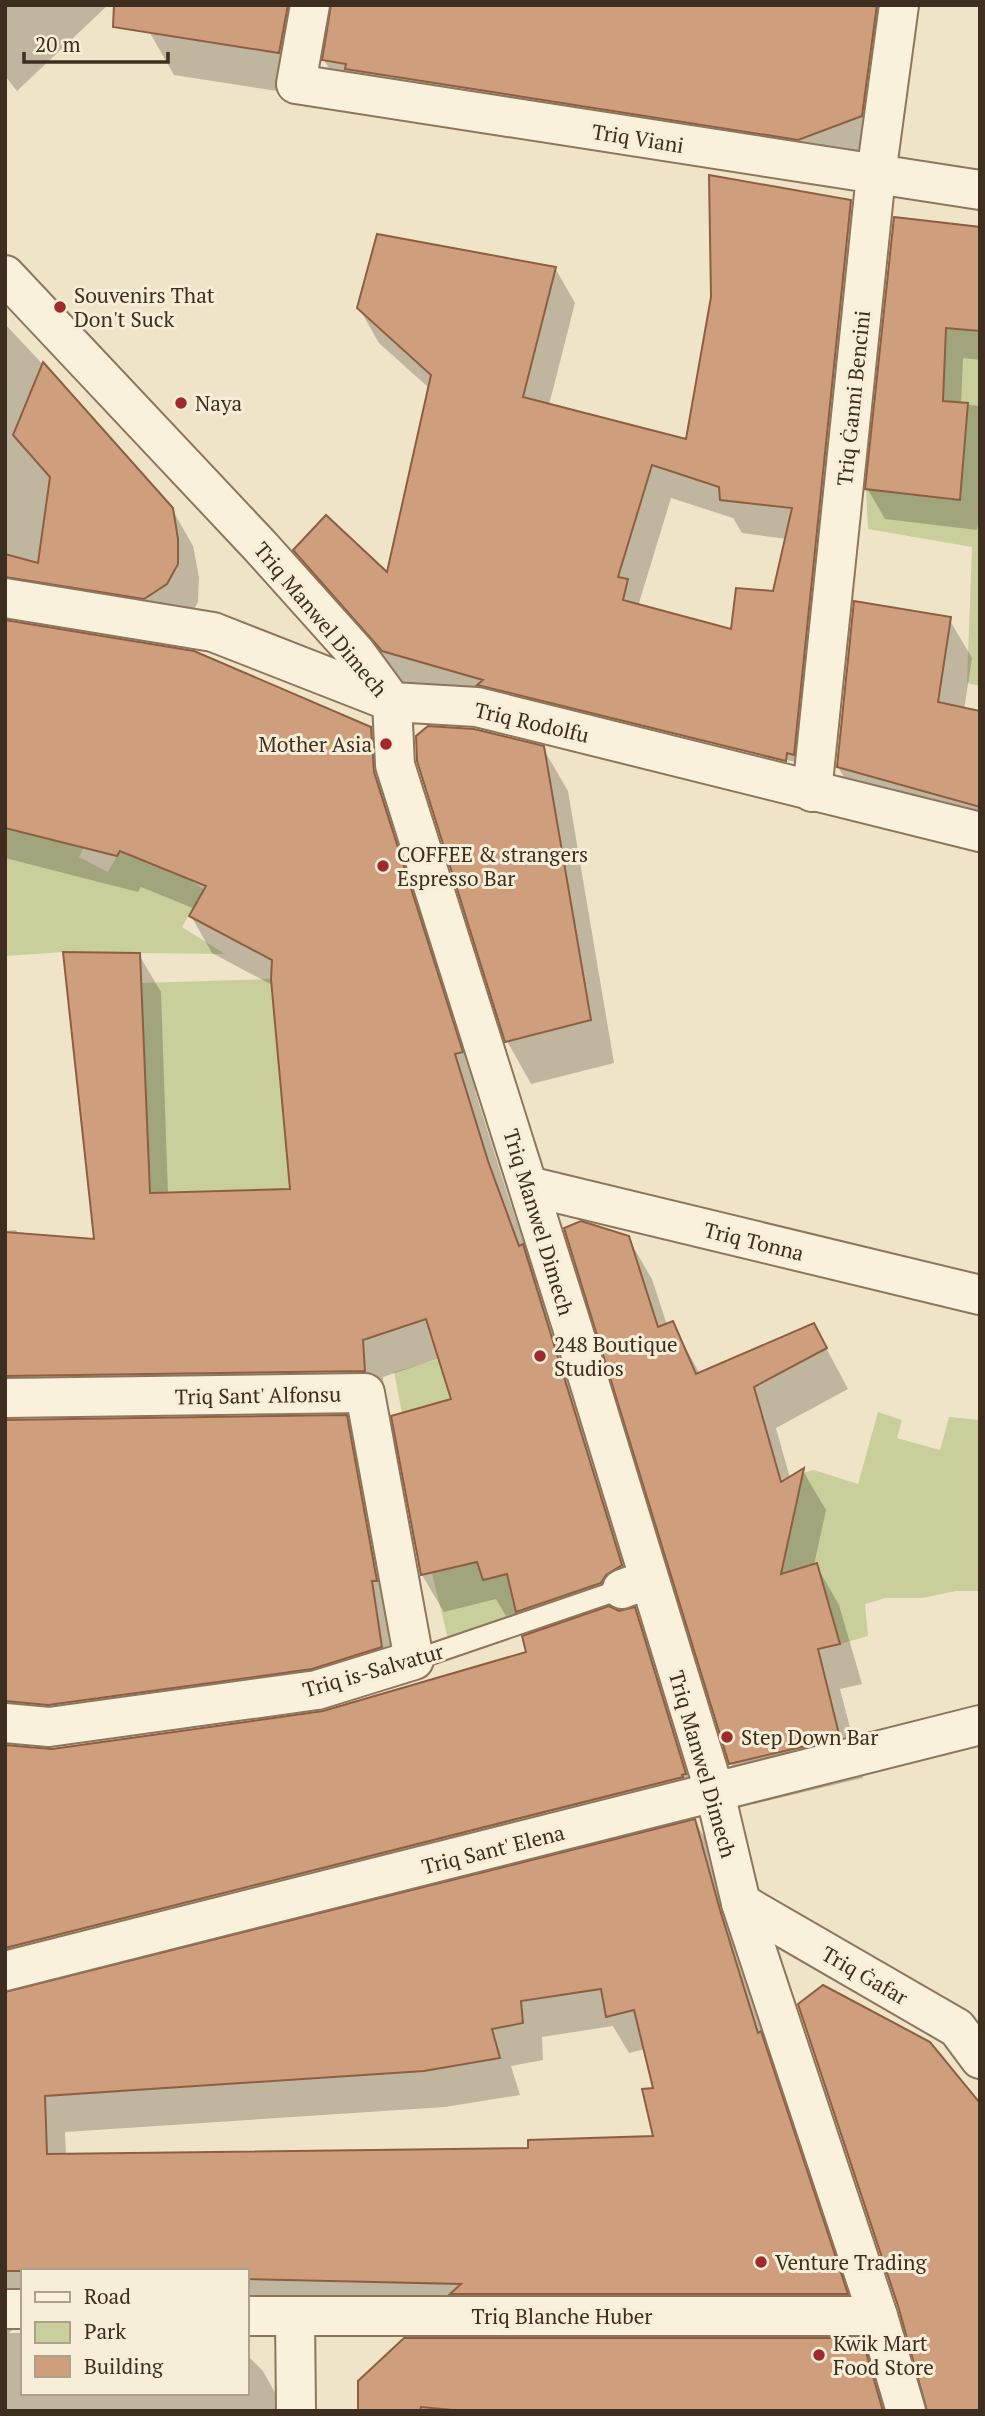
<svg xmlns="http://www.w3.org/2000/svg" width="985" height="2416" font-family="'PT Serif',serif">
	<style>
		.green { fill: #c9cf9b }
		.shadow { fill: #0003; fill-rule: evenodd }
		.building { fill: #cf9f7d; stroke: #8d5f41; stroke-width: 2; fill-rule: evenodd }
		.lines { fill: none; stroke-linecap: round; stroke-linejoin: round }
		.service-casing { stroke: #8d765c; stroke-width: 23 }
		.minor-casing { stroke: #8d765c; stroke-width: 42 }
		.tertiary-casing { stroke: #8d765c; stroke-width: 42 }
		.service { stroke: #faf1dc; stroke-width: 19 }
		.minor { stroke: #faf1dc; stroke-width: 38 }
		.tertiary { stroke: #faf1dc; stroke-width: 38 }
		.poi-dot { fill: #9e2a2b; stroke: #f7eed8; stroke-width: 2.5 }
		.labels { text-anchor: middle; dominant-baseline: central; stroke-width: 6; stroke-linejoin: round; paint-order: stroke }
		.street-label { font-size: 21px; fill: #3d2e20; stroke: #f7eed8 }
		.poi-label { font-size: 21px; fill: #3d2e20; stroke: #f7eed8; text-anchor: start }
	</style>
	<rect width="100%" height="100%" fill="#f0e4c8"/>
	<path class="green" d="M892 323 980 331V686L967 683 972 547 868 529 866 489 960 500 968 403 943 401Z
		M105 805 79 857 108 872 126 840 129 855 170 868 204 889 182 927 225 954 64 952 5 956V828Z
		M271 979 290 1189 150 1192 141 983Z
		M453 1355 467 1395 402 1413 394 1372Z
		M878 1412 902 1420 897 1438 940 1450 949 1417 980 1420V1591H956L922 1598H886L865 1604 868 1636 840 1644 817 1563 776 1575 798 1492 791 1476 814 1470 858 1484Z
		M477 1562 483 1580 547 1562 511 1592 517 1616 448 1639 432 1573Z"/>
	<path class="shadow" d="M5 5H108L17 91 5 76Z
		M158 5H909L885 158 349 102 324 60 330 26 317 34 303 95 174 75 150 33Z
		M850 201 870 235 806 787 403 685 315 584 295 550 388 576 429 388 379 343 359 308 555 268 575 303 549 405 687 441ZM671 498 733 518 742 533 787 539 775 593 732 631 642 607 639 603ZM485 685 795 762 794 765 485 689Z
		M980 229V360L963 358 961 404 980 406V509L977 530 885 519 867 488Z
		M5 324 104 430 172 509 193 546 199 577 198 602 188 620 19 614 7 622 370 728 392 765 482 1089 475 1091 509 1199 530 1260 543 1283 642 1603 633 1608 656 1646 706 1810 21 1986 8 1993 695 1821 716 1858 867 2331 247 2316V2271H23V2325L16 2326 9 2333H23V2393H247V2355L263 2371 285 2411H5V1231L16 1230 19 1235 96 1241 139 955 161 992 168 1194 292 1191 274 986 212 953 191 916 195 909 141 887 138 892 5 858ZM440 1358 453 1400 394 1417 422 1575 444 1612 496 1599 506 1616 518 1613 531 1635 528 1653 321 1713 52 1750 8 1747 18 1739 70 1741 334 1705 402 1684 367 1454 346 1417 9 1422 16 1416 385 1408 383 1377ZM613 2026 629 2053 645 2049 655 2089V2138L530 2150 66 2155 65 2132 445 2107 520 2095 511 2066 543 2060 542 2037Z
		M949 619 972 658 964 710 980 713V839L861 806 838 767Z
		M543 748 568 791 614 1063 531 1084 507 1041Z
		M628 1238 652 1279 667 1325 672 1323 700 1374 814 1325 848 1389 776 1428 790 1478 803 1471 826 1510 814 1565H816L839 1605 862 1684 840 1689 863 1778 754 1804 731 1763Z
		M861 2340 881 2376 892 2411H360Z"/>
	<path class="building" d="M114 5H288L279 53 113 27Z
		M331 5H877L862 116 798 140 345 69 346 64 322 60Z
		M709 175 851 200 794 755 787 753 786 761 477 685 483 680 382 651 293 550 326 515 387 572 431 375 357 308 377 234 556 267 523 397 686 439 711 297ZM652 465 719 487 720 500 792 508 773 591 736 588 731 629 623 600 628 579 618 577Z
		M894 217 980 227V331L946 328 943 401 968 403 960 500 865 489Z
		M43 362 173 508 178 539V564L167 584 144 599 5 577V554L38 563 50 477 13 435Z
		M854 601 951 617 938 702 980 711V807L837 767Z
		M5 620 194 651 371 727 374 772 463 1052 455 1054 488 1161 519 1246 523 1244 622 1565 606 1575 601 1583 516 1612 507 1574 483 1580 477 1562 421 1575 391 1416 451 1399 426 1319 363 1340 365 1371 5 1376V1232L94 1239 63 952 140 953 150 1193 290 1189 271 979 272 960 189 916 206 886 120 851 117 856 5 828Z
		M428 726 474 729 544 746 591 1020 505 1042 417 761 416 736Z
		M581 1221 629 1236 658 1327 673 1321 696 1374 814 1323 827 1348 754 1387 781 1482 804 1468 781 1574 817 1563 840 1644 818 1649 840 1738 729 1764 564 1228Z
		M347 1415 377 1581H372L382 1647 312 1669 48 1705 5 1701V1420Z
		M609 1606 619 1611 635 1607 686 1774 682 1775 683 1777 5 1948V1745L52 1749 323 1711 526 1652 522 1636Z
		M695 1819 720 1910 758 2033 761 2031 848 2294H450L461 2284 247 2279V2271H5V1992ZM601 1989 606 2017 634 2010 653 2088 642 2089 653 2136 528 2140V2148L47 2154 45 2096 424 2071 500 2058 492 2029 523 2023 521 2001Z
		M823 1985 930 2042 980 2103V2411H927L899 2309 798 2004Z
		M404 2338H862L883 2411H464L421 2407 420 2411H358V2381Z"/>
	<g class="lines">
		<g class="service-casing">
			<path id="service" d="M414 1660 622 1589"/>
		</g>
		<g class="minor-casing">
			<path id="minor" d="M310 5 296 84 980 190
				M812 792 876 175 899 5
				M528 1186 980 1295
				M5 1398 365 1393 414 1660 317 1690 49 1727 5 1723
				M622 1589 649 1579
				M741 1903 957 2028 980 2059
				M5 1971 980 1725
				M5 2309H23
				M247 2316H878
				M295 2317 296 2411"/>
		</g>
		<g class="tertiary-casing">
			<path id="tertiary" d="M5 275 260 546 356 653 392 702 395 765 580 1352 715 1793 741 1903 878 2316 906 2411
				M5 598 213 632 392 702 477 707 980 832"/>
		</g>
		<use href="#service" class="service"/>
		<use href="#minor" class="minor"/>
		<use href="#tertiary" class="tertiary"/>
	</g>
	<g class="poi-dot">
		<circle cx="60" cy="307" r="7"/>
		<circle cx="181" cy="403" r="7"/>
		<circle cx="386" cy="744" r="7"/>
		<circle cx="383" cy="866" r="7"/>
		<circle cx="540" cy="1356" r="7"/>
		<circle cx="727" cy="1737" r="7"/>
		<circle cx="761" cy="2262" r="7"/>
		<circle cx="819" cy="2355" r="7"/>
	</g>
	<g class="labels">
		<g class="street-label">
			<text transform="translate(638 138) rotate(9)">Triq Viani</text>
			<text transform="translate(853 398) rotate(-84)">Triq Ġanni Bencini</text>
			<text transform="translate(321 619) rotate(50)">Triq Manwel Dimech</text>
			<text transform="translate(532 722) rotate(13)">Triq Rodolfu</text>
			<text transform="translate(539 1222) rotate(73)">Triq Manwel Dimech</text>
			<text transform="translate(754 1241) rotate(14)">Triq Tonna</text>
			<text transform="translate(258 1395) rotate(-1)">Triq Sant' Alfonsu</text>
			<text transform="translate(373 1670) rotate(-16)">Triq is-Salvatur</text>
			<text transform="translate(703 1764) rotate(74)">Triq Manwel Dimech</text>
			<text transform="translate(493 1849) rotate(-14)">Triq Sant' Elena</text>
			<text transform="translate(865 1975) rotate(30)">Triq Ġafar</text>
			<text x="562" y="2316">Triq Blanche Huber</text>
		</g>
		<g class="poi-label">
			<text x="74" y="295">Souvenirs That<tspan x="74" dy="24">Don't Suck</tspan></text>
			<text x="195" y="403">Naya</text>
			<text x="372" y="744" text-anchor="end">Mother Asia</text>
			<text x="397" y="854">COFFEE &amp; strangers<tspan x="397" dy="24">Espresso Bar</tspan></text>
			<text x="554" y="1344">248 Boutique<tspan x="554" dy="24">Studios</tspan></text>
			<text x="741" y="1737">Step Down Bar</text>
			<text x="775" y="2262">Venture Trading</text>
			<text x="833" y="2343">Kwik Mart<tspan x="833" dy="24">Food Store</tspan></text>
		</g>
	</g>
	<rect width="985" height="2416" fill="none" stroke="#3d2e20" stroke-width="14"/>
	<rect x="21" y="2269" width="228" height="126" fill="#f7eed8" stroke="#ada18e" stroke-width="2"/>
	<rect x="35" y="2292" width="35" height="10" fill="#faf1dc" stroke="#ada18e" stroke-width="2"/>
	<text x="84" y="2304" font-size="21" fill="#3d2e20">Road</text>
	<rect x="35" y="2322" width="35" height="21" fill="#c9cf9b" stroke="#ada18e" stroke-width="2"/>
	<text x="84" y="2339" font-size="21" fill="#3d2e20">Park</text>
	<rect x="35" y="2356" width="35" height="21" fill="#cf9f7d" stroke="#ada18e" stroke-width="2"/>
	<text x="84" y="2374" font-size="21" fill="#3d2e20">Building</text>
	<path d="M24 52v10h144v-10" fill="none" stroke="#3d2e20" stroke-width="3.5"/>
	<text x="35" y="52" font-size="21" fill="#3d2e20" stroke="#f7eed8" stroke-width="5" paint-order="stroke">20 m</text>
</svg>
